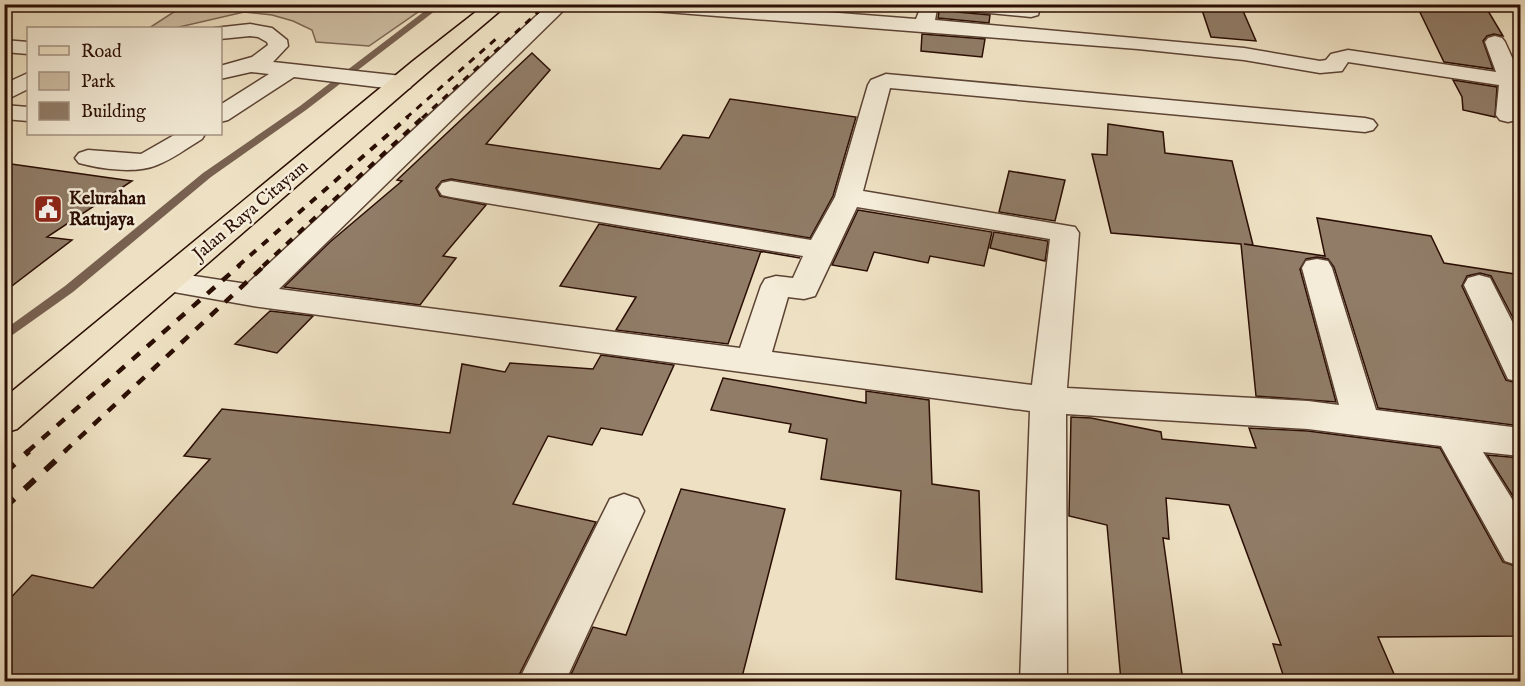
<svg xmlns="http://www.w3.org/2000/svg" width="1525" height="686" font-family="'IM FELL English',serif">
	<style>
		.green { fill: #cdbda3; stroke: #7c6654; stroke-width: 1.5 }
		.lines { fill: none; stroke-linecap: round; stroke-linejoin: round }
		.stream { fill: #786150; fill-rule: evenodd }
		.building { fill: #907c67; stroke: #2b0e04; stroke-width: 1.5 }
		.street-casing { stroke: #5c4334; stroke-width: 3 }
		.primary-casing { stroke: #2b0e04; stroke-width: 3 }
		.street { fill: #f4ecd8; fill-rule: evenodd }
		.primary { fill: #eee1c3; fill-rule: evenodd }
		.rail-far3 { stroke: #2b0e04; stroke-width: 3; stroke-dasharray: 7 7; stroke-linecap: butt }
		.rail-far2 { stroke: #2b0e04; stroke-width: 4; stroke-dasharray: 8 8; stroke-linecap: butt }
		.rail-far1 { stroke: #2b0e04; stroke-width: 4.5; stroke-dasharray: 10 10; stroke-linecap: butt }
		.rail { stroke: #2b0e04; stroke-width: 6; stroke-dasharray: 14 14; stroke-linecap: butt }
		.labels { text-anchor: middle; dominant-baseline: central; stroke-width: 5; stroke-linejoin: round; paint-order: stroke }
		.poi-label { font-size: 18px; font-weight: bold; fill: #2b0e04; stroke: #f4ecd8; text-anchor: start }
		.street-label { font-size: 18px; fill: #2b0e04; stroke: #f4ecd8 }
	</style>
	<rect width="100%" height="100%" fill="#eee1c3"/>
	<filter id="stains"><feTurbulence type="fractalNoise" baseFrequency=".00333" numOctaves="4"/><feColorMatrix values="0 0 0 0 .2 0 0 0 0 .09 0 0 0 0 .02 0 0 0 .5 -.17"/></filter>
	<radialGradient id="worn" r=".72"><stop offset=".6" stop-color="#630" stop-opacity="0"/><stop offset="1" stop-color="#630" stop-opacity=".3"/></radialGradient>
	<path class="green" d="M186 4H428V5L369 46 316 42 312 30 293 21 272 15 244 12 175 28H149Z"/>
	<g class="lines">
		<path class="stream" d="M434 4H444L306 110 211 177 73 292 4 341V330L65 286 203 173 300 106Z"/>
	</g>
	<path class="building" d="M940 4H947L950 10 957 12 990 15 989 23 938 18Z
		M1200 4H1240L1256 41 1211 37Z
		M1416 4H1484L1503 36 1494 34 1487 36 1483 41 1493 69 1444 62Z
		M922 34 985 39 982 57 921 51Z
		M532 53 550 70 486 144 660 169 683 135 709 138 730 99 856 117 833 196 810 238 451 179 442 181 436 188 440 196 486 205 443 256 456 258 420 305 284 287 330 242 402 181 397 180Z
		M1453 80 1497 87 1495 117 1463 110 1462 97Z
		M1108 124 1163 132 1165 153 1232 161 1253 245 1244 244 1325 256 1317 218 1431 236 1444 263 1521 275V333L1491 276 1480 273 1467 276 1462 286 1506 380 1521 384V426L1378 408 1334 267 1328 259 1317 257 1306 259 1300 269 1336 402 1256 396 1241 244 1111 233 1092 154 1107 155Z
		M4 163 132 181 47 237 72 240 4 292Z
		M1009 171 1065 180 1055 221 999 212Z
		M858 210 992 232 984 266 930 256 928 263 874 252 867 271 832 265Z
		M599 224 800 258 761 251 728 344 616 330 636 297 560 286Z
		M994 232 1048 241 1045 261 990 248Z
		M270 311 313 316 277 353 235 344Z
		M601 355 674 365 642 435 601 428 592 445 548 436 513 504 596 522 516 681H4V605L32 575 93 588 210 459 184 456 222 409 450 433 462 364 505 372 510 363 593 369Z
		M723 378 866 403V391L929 400 932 484 979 491 982 592 896 579 901 491 821 479 827 439 789 432 791 424 711 410Z
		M1071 417 1091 418 1161 432 1162 439 1256 448 1249 428 1308 431 1440 448 1503 562 1521 568V636L1378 637 1397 681H1285L1273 644 1281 645 1229 505 1166 498 1169 539 1163 538 1183 681H1121L1107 525 1069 516Z
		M1487 455 1521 458V509Z
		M681 489 785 509 741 681H568L593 627 626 635Z"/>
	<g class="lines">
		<g class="street-casing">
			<path id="street" d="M549 4H570L279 289 740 348 761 286 765 279 776 276 793 278 803 256 451 197 442 195 438 189 442 183 451 181 811 240 835 197 868 85 871 80 886 74 1365 118 1373 120 1377 125 1373 130 1365 132 890 88 863 191 1075 227 1079 233 1067 388 1308 401 1339 405 1302 268 1306 261 1317 259 1328 261 1332 268 1376 410 1520 428V456L1483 452 1520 512V566L1505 561 1441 446 1308 429 1066 414 1067 682H1020L1030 411 253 306 157 289 153 282 157 275 168 272 247 284ZM857 207 1050 239 1032 385 772 352 788 297 804 299 815 296Z
				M632 4H725L916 19 922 4H938L935 20 1244 48 1320 61 1326 60 1331 54 1348 50 1496 72 1485 42 1488 38 1495 36 1502 38 1505 42 1520 75V115L1516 120 1508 122 1500 120 1496 115 1499 85 1348 62 1342 71 1320 73 1244 60 1138 49 641 10 634 8Z
				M949 4H1041L1038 15 1031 17 958 10 951 8Z
				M250 24 272 28 287 40 288 46 273 62 402 76 410 78 413 83 410 88 402 90 294 77 228 120 220 122V105L269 74 251 72 220 79V66L252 57 268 45 267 42 258 37 250 36 220 39V28H214Z
				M4 40 28 42V54L4 52Z
				M28 73V89L4 101V84Z
				M4 105 28 107V121L4 119Z
				M176 134H205L202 139C187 148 173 159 157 165 136 174 101 169 79 163L75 158 79 153 88 150 141 154Z
				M1479 275 1490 278 1520 337V382L1508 379 1464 285 1468 278Z
				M624 494 638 499 644 511 565 682H518L610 499Z"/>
		</g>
		<g class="primary-casing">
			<path id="primary" d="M486 4H508L429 71 17 429 4 433V398L413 61Z"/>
		</g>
		<use href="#street" class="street"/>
		<use href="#primary" class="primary"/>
		<path class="rail-far3" d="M406 118 497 38
			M422 118 547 4"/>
		<path class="rail-far2" d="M238 266 408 117
			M263 266 423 117"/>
		<path class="rail-far1" d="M27 452 240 265
			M64 452 265 265"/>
		<path class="rail" d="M4 473 29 451
			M4 508 66 451"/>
	</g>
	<defs>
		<g id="civic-square" transform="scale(1.5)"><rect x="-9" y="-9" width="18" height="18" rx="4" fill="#8f2418" stroke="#f4ecd8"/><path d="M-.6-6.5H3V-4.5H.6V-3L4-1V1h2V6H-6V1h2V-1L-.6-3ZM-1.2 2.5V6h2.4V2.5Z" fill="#fff"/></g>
	</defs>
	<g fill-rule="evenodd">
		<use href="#civic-square" x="48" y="209"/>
	</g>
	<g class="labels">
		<g class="poi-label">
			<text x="69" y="199">Kelurahan<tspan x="69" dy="21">Ratujaya</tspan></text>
		</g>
		<g class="street-label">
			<text transform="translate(251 211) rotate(-40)">Jalan Raya Citayam</text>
		</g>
	</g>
	<rect width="1525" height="686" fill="none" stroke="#eee1c3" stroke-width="24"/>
	<rect x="6" y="6" width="1513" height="674" fill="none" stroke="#2b0e04" stroke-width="3"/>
	<rect x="12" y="12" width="1501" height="662" fill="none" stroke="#2b0e04" stroke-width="1.5"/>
	<rect x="27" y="27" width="195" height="108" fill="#f4ecd8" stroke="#a49383" stroke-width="1.5"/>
	<rect x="39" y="46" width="30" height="9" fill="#eee1c3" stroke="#a49383" stroke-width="1.5"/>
	<text x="81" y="57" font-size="18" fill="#2b0e04">Road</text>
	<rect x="39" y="72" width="30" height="18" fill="#cdbda3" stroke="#a49383" stroke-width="1.5"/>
	<text x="81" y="87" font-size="18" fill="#2b0e04">Park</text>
	<rect x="39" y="102" width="30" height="18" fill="#907c67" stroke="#a49383" stroke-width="1.5"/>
	<text x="81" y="117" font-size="18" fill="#2b0e04">Building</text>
	<rect width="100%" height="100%" filter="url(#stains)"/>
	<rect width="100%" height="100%" fill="url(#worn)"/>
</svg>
